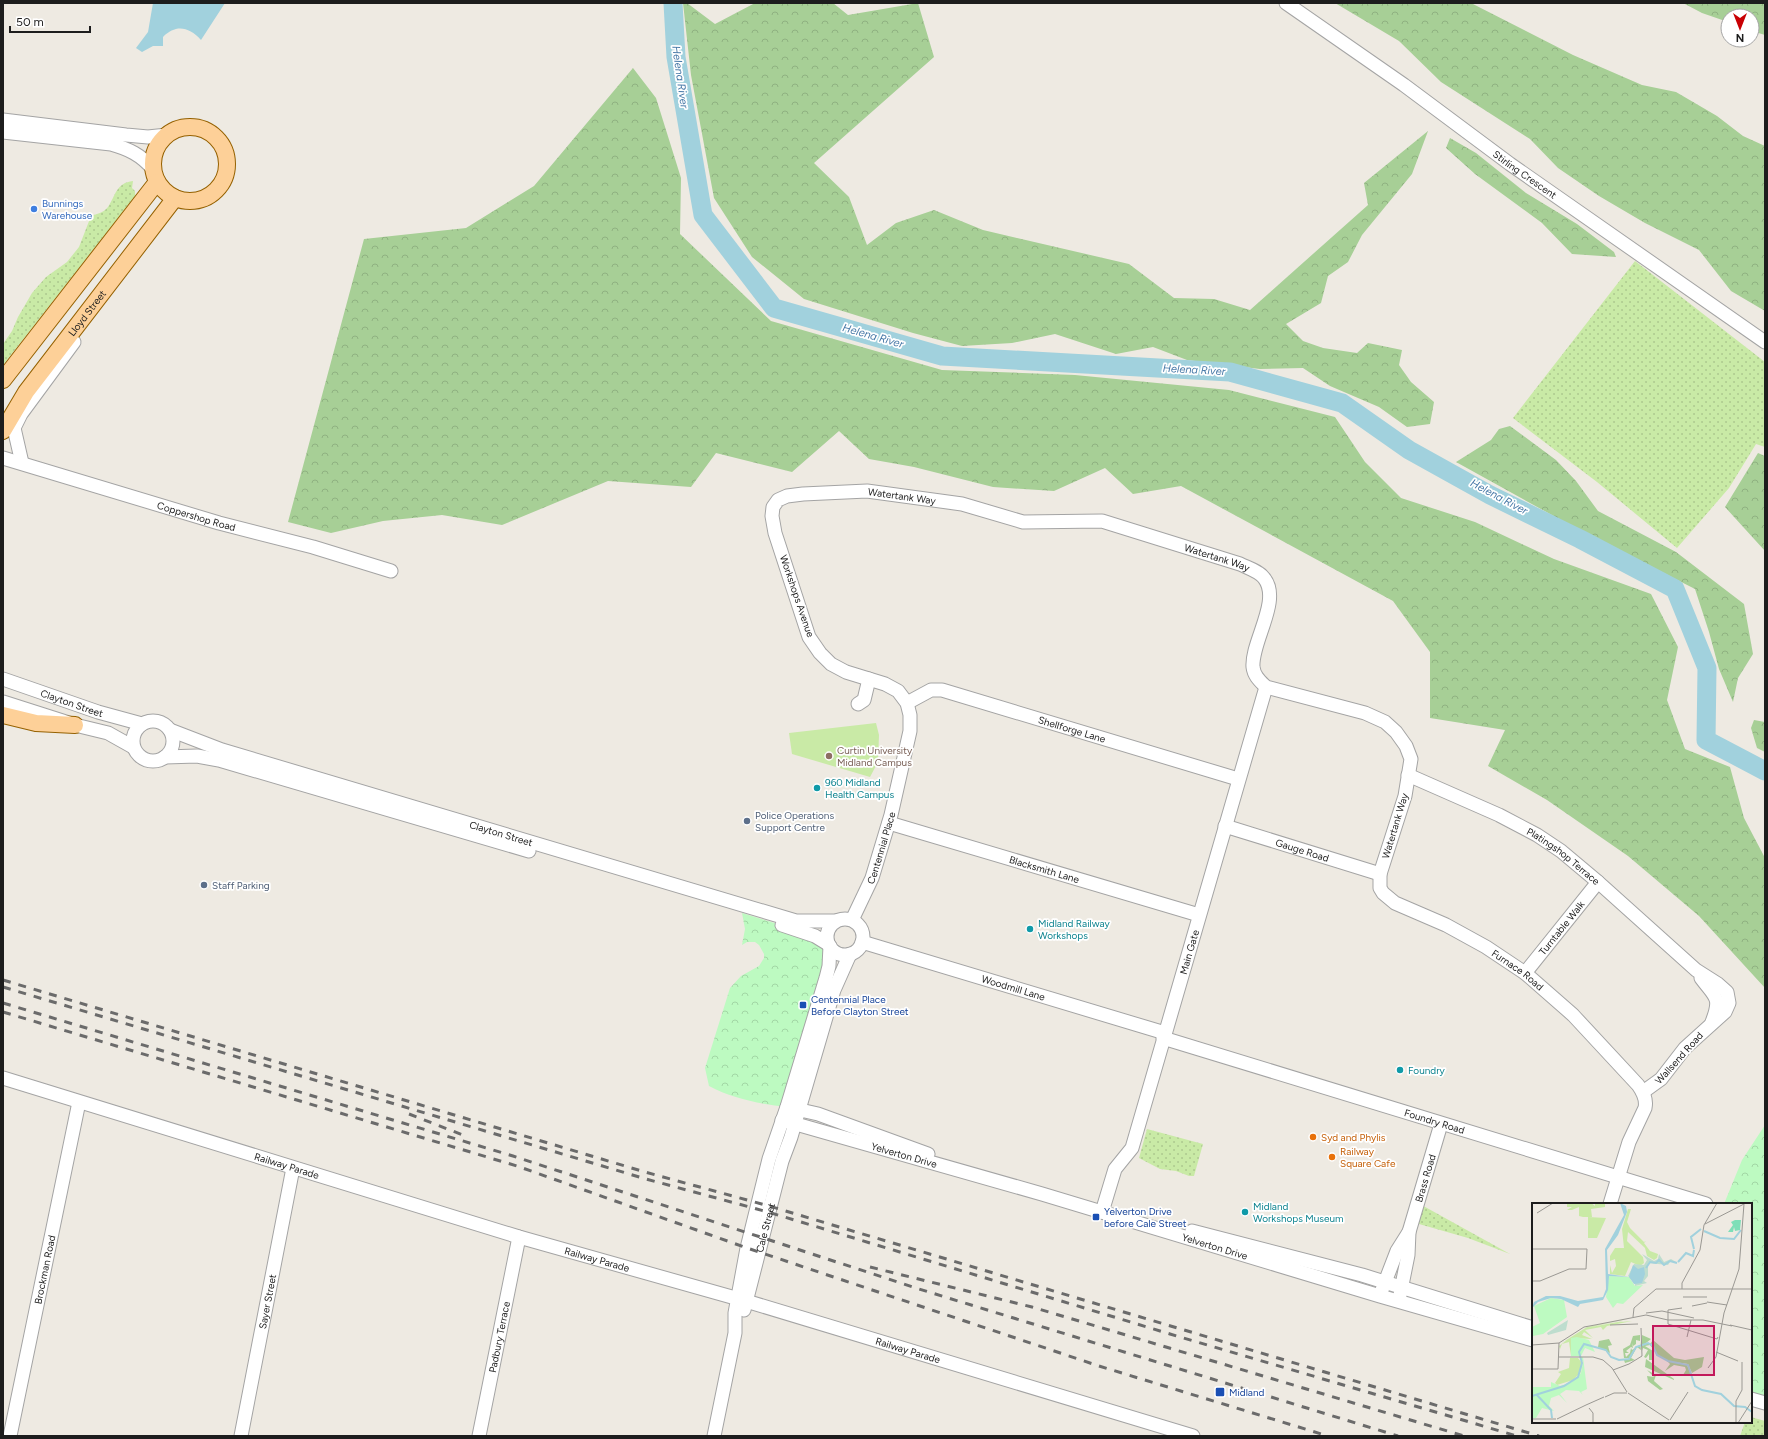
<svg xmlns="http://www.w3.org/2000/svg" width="1768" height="1439" font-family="Figtree,sans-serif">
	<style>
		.grass { fill: url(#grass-dots) }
		.forest { fill: url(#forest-crowns) }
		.park { fill: url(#park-crowns) }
		.garden { fill: #c9eaa6 }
		.water { fill: #a1d1dd }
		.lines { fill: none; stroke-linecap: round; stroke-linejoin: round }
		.river { stroke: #a1d1dd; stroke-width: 19 }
		.minor-casing { stroke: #a4a4a4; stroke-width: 15 }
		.major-casing { stroke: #956100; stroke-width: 18 }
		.minor { stroke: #fff; stroke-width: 13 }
		.major { stroke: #fdd098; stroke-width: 16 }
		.rail { stroke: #6b6b6b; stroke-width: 3; stroke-dasharray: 8 8; stroke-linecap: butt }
		.shop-dot { fill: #3f7fe0; stroke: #fff; stroke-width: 1.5 }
		.education-dot { fill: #8d6e63; stroke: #fff; stroke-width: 1.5 }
		.culture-dot { fill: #0f9aa8; stroke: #fff; stroke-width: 1.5 }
		.service-dot { fill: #5c6f8a; stroke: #fff; stroke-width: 1.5 }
		.transit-dot { fill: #1a4fb4; stroke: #fff; stroke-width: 1.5 }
		.food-dot { fill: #e8710a; stroke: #fff; stroke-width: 1.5 }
		.labels { text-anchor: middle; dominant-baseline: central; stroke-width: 3.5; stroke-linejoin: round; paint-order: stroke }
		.street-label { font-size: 10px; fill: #1d1d1d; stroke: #fff }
		.shop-label { font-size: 10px; fill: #366cbe; stroke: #fff; text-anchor: start }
		.education-label { font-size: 10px; fill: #785e54; stroke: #fff; text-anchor: start }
		.culture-label { font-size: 10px; fill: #0d838f; stroke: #fff; text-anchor: start }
		.service-label { font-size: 10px; fill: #4e5e75; stroke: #fff; text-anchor: start }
		.transit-label { font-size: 10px; fill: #164399; stroke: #fff; text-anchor: start }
		.food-label { font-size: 10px; fill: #c56008; stroke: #fff; text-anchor: start }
		.water-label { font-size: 11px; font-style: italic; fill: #4577a6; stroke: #fff }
		.inset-river { fill: none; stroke: #a1d1dd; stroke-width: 2 }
		.inset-road { fill: none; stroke: #9a9893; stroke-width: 1 }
		.view { fill: #c2185b; fill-opacity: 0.15; stroke: #c2185b; stroke-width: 2 }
		.inset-edge { fill: none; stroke: #1d1d1d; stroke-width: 2 }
	</style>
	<defs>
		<pattern id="grass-dots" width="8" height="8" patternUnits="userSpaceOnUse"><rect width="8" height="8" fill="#c9eaa6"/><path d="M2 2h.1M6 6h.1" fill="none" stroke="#acc88e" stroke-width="1.8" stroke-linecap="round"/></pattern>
		<pattern id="forest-crowns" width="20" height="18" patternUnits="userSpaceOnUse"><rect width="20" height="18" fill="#a7cf96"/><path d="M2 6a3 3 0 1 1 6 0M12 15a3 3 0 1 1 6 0" fill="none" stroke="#8fb181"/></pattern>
		<pattern id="park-crowns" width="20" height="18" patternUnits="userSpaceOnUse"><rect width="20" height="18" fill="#bdfac1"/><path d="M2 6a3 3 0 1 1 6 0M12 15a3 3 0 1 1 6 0" fill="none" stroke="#a2d6a5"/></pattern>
	</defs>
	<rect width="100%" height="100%" fill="#eeeae2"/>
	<path class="grass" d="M133 181 132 188 135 191V196L3 365V344L12 331 18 317 32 293 46 277 67 262 79 247 91 216C97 214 103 213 108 207 116 195 116 183 133 181Z
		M1635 261 1765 362V447L1756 444 1729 488 1677 548 1597 482 1513 418Z
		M1147 1129 1203 1144 1194 1176H1189L1176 1171 1160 1169 1139 1158Z
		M1418 1203 1510 1254 1468 1238 1412 1222Z
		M1751 1417 1765 1421V1436H1740L1745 1422H1751Z"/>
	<path class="forest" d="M683 3H687L715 24 755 3H833L848 15 918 3 934 57 814 163 849 197 867 245 896 223 934 210 983 230 1129 264 1174 298 1214 299 1250 310 1368 205 1364 183 1428 131 1412 174 1362 235 1348 262 1328 276 1321 303 1286 324 1303 341 1323 348 1357 353 1368 343 1402 350 1399 365 1411 382 1434 402 1430 424 1407 427 1379 407 1330 386 1303 368 1260 369 1187 360 1153 347 1116 354 1055 334 1012 343 962 346 913 333 804 299 752 257 714 198 691 75Z
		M1335 3H1471L1573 55 1642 85 1676 92 1717 116 1743 136 1765 146V311L1731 291 1699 250 1645 223 1599 196 1558 168 1530 139 1441 82 1399 41Z
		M1683 3H1765V35L1752 31V16H1728V22L1702 13Z
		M633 68 656 98 681 178 680 234 771 321 942 370 1075 375 1229 390 1335 417 1365 462 1401 498 1475 522 1554 559 1651 594 1678 647 1667 700 1685 749 1730 767 1744 818 1765 858V988L1699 916 1628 856 1547 800 1488 766 1505 730 1430 718V652L1393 601 1181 486 1133 494 1105 468 1054 491 993 487 914 467 869 459 839 431 792 472 716 453 691 487 608 481 502 525 442 515 383 521 331 533 288 522 364 239 466 228 534 186Z
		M1450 138 1476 153 1526 193 1577 224 1614 252 1616 257 1572 254 1542 223 1475 174 1446 148Z
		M1510 426 1556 460 1576 481 1598 511 1676 552 1744 604 1753 654 1738 678 1733 702 1719 669 1709 632 1695 589 1577 529 1456 462 1491 440 1499 429Z
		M1758 453 1765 456V551L1725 507Z
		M1754 720 1765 722V752L1757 748 1751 728Z"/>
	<path class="park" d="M742 913 804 932 828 944 787 1107C761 1104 733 1099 709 1086L705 1068 730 988 741 976 759 966 764 958V954L759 945 755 942H747L742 945 745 929Z
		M1765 1125V1403L1751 1399V1204H1724L1742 1160Z"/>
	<path class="garden" d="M876 723 879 735 878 762 870 777 792 754 789 733Z"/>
	<path class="water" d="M153 3H225L201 40C189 27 176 24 163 37V46H153L142 52 136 48 148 32Z"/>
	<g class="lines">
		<path class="river" d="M673 3 676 57 703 215 774 308 942 356 1230 372 1342 403 1409 450 1490 495 1580 539 1675 589 1707 668 1706 740 1765 771"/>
		<g class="minor-casing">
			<g id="minor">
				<path id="s1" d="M1286 3 1404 85 1510 164 1765 342"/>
				<path d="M3 120 126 135 148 137 167 135"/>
				<path d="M3 132 111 144C129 149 141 155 153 169"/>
				<path id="s2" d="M3 458 219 523 313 547 391 571"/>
				<path d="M22 463 14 428 21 414 74 342"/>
				<path id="s3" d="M3 679 98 712 142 724"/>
				<path d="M3 702 75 725 108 733 133 747"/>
				<path id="s4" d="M907 703 931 690H942L1238 779"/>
				<path d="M858 704 864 700 869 679"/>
				<circle cx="153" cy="741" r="20"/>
				<path id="s5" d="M170 730 222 750 796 921H835"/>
				<path d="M165 757 197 756 219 760 529 851"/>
				<path id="s6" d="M1408 775 1499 815 1537 835 1561 851 1598 882 1696 970 1718 984 1727 992 1729 1003 1725 1012 1685 1048 1661 1079 1643 1092"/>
				<path id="s7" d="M889 823 1199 915"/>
				<path id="s8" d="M1225 826 1380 874"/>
				<circle cx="845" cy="937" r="18"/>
				<path id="s9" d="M852 920 872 878 891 815 910 731V715L907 703 898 691 885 684 846 672 831 664 820 653 809 637 775 533 772 516 773 507 778 500 787 496 803 494 867 491 962 504 1023 522 1102 521 1240 564C1248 568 1259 571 1264 578 1282 600 1251 642 1253 667 1254 676 1260 681 1266 687L1365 713 1385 722 1396 732 1406 746 1411 759 1405 796 1380 874V888L1383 893 1395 903 1446 925 1486 947 1525 973 1573 1015 1638 1085C1643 1092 1647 1099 1645 1108L1629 1142 1610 1204"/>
				<path d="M782 925 815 936 828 944"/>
				<path id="s10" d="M862 942 1165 1033"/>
				<path id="s11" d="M1525 973 1598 882"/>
				<path d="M1701 978C1715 997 1722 997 1712 1022"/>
				<path id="s12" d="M1163 1038 1706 1204"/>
				<path id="s13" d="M3 1078 519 1237 746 1301 1193 1436"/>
				<path d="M787 1107 818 1114 928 1154"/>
				<path id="s14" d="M782 1120 1042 1194 1380 1296 1533 1340"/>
				<path id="s15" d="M1102 1212 1115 1169 1132 1148 1266 687"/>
				<path d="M1192 1231 1362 1275 1533 1328"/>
				<path d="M1382 1290 1397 1251 1409 1232"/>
				<path id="s16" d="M1400 1295 1408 1255 1409 1232 1441 1124"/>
				<path id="s17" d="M744 1310 782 1161 791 1137 834 990 850 954"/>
				<path d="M1751 1399 1765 1403"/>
				<path id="s18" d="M10 1436 79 1102"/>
				<path id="s19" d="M241 1436 293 1168"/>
				<path id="s20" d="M479 1436 519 1237"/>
				<path d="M714 1436 735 1333V1313L747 1248 769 1159 787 1107 826 978 829 966 830 946"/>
			</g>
		</g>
		<g class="major-casing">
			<g id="major">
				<circle cx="190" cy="164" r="37"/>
				<path d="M3 380 157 182"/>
				<path id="s21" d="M3 431 26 392 175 198"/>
				<path d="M3 715 36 723 75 725"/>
			</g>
		</g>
		<use href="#minor" class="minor"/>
		<use href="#major" class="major"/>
		<path class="rail" d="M3 980 645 1172 769 1206 1539 1436
			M3 987 646 1179 768 1212 1170 1334 1517 1436
			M3 1003 513 1156 919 1289 1398 1436
			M3 1012 517 1166 747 1248 1099 1366 1328 1436
			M409 1114 468 1137
			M870 1267 1032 1307 1464 1436"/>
	</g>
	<circle class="shop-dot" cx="34" cy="209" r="4"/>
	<circle class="education-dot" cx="829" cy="756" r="4"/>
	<g class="culture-dot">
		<circle cx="817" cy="788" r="4"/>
		<circle cx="1030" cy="929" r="4"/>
		<circle cx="1400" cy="1070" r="4"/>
		<circle cx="1245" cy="1212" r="4"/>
	</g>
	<g class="service-dot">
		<circle cx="747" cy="821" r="4"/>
		<circle cx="204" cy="885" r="4"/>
	</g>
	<g class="transit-dot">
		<rect x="799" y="1001" width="8" height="8" rx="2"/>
		<rect x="1092" y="1213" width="8" height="8" rx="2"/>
		<rect x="1215" y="1387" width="10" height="10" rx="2"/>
	</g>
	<g class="food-dot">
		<circle cx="1313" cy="1137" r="4"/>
		<circle cx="1332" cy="1157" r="4"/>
	</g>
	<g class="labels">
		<g class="street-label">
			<text stroke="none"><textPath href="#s1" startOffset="294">Stirling Crescent</textPath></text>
			<text stroke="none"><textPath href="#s21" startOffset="145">Lloyd Street</textPath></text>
			<text stroke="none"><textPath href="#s9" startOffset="619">Watertank Way</textPath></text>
			<text stroke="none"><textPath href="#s2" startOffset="202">Coppershop Road</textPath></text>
			<text stroke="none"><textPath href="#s9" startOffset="943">Watertank Way</textPath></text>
			<text transform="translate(797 596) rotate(71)">Workshops Avenue</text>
			<text stroke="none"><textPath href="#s3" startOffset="73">Clayton Street</textPath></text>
			<text stroke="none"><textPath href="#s4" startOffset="174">Shellforge Lane</textPath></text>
			<text transform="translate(1395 826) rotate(-73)">Watertank Way</text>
			<text stroke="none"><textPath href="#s5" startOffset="347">Clayton Street</textPath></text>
			<text stroke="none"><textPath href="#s9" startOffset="78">Centennial Place</textPath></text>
			<text stroke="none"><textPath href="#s8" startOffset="81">Gauge Road</textPath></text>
			<text stroke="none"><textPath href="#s6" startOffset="176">Platingshop Terrace</textPath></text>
			<text stroke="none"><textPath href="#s7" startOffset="162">Blacksmith Lane</textPath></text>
			<text stroke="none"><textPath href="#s11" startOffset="58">Turntable Walk</textPath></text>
			<text stroke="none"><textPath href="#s15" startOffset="276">Main Gate</textPath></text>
			<text stroke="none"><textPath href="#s9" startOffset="1577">Furnace Road</textPath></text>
			<text stroke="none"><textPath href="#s10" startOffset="158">Woodmill Lane</textPath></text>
			<text transform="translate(1679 1058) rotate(-48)">Wallsend Road</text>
			<text stroke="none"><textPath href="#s12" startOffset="284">Foundry Road</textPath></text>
			<text stroke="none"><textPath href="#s14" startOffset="127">Yelverton Drive</textPath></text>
			<text stroke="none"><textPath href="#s13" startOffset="297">Railway Parade</textPath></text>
			<text stroke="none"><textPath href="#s16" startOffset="120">Brass Road</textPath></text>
			<text stroke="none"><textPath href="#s17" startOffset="85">Cale Street</textPath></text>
			<text stroke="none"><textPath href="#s14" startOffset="451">Yelverton Drive</textPath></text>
			<text stroke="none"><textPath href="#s13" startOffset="621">Railway Parade</textPath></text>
			<text stroke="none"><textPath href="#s18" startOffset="170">Brockman Road</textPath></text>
			<text stroke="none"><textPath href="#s19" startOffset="137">Sayer Street</textPath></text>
			<text stroke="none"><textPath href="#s20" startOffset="101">Padbury Terrace</textPath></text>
			<text stroke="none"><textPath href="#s13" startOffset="945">Railway Parade</textPath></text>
		</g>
		<g class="shop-label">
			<text x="42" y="203">Bunnings<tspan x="42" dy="12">Warehouse</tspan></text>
		</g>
		<g class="education-label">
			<text x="837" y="750">Curtin University<tspan x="837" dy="12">Midland Campus</tspan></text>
		</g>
		<g class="culture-label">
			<text x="825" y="782">960 Midland<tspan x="825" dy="12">Health Campus</tspan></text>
			<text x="1038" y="923">Midland Railway<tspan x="1038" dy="12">Workshops</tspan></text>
			<text x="1408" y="1070">Foundry</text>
			<text x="1253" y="1206">Midland<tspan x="1253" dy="12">Workshops Museum</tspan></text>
		</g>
		<g class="service-label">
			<text x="755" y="815">Police Operations<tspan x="755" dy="12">Support Centre</tspan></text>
			<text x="212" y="885">Staff Parking</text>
		</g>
		<g class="transit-label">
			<text x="811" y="999">Centennial Place<tspan x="811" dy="12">Before Clayton Street</tspan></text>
			<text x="1104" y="1211">Yelverton Drive<tspan x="1104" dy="12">before Cale Street</tspan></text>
			<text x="1229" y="1392">Midland</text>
		</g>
		<g class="food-label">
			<text x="1321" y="1137">Syd and Phylis</text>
			<text x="1340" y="1151">Railway<tspan x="1340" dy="12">Square Cafe</tspan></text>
		</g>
		<g class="water-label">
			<text transform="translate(680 77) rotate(82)">Helena River</text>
			<text transform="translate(873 336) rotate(16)">Helena River</text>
			<text transform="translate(1194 370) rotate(3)">Helena River</text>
			<text transform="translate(1499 497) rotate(28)">Helena River</text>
		</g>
	</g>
	<g transform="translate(1532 1203)">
		<rect width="220" height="220" fill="#eeeae2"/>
		<path d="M59 0 63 3V0H73V4L59 6 60 14H51L47 13V4L40 7H35L40 4H35V1ZM96 6H99L95 19 98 25 112 39 114 38 112 40 118 48 126 51 125 55 122 57 115 53 113 45 96 29 95 38 111 54 112 60 108 63 99 59 93 73 78 71V62L80 70 84 63 83 56 78 58V53L83 45H92L90 26ZM56 14 74 15 65 35H56ZM100 115 54 125 91 118 88 119 100 118 75 123 71 127 69 124 53 127 61 135 52 129 50 132 60 136 40 135 39 153 37 139 30 141 28 146 27 143 35 137 28 141 55 124ZM38 155H46L50 160 49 169 41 177 25 182 23 180 29 171 26 169 37 165Z" fill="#c9eaa6"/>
		<path d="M108 132V138L104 137V141L101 143 100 140 101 145 99 144 94 148 97 150H93L94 154 98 150 99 145 100 147 108 142V138L109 147 105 144 99 155 103 157 93 160 92 157 97 156 101 148 97 155H92L91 146 98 142 101 133ZM110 132 119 136 114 140 119 142 122 147 118 142 113 143 121 148 122 157H117V151L114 155 112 154 116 147 111 145 110 148V143L114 141 110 142ZM77 136 80 142 76 143 78 150 66 144 67 138ZM121 137 142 155 153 157 172 154 170 164 160 170 156 161 136 158 125 152 118 141ZM114 156 142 176V177L113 164ZM134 157 155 162 159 172H151L154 167 153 164 142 162 133 168 138 161ZM115 167 124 172 122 178 131 186 128 187 116 178 115 173 122 174Z" fill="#a7cf96"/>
		<path d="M110 51 122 58 126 56 127 51 132 59 139 56 144 59H138L136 62 116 60V73L112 78 115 80 103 83V80L96 73 102 61 112 62 115 57ZM36 117 34 127 16 132 15 130Z" fill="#beddce"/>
		<path d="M77 73 97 74 103 83 111 82 91 101 85 100 81 105 74 94ZM19 95 32 97 35 114 11 131 1 133 0 124 8 120 2 103ZM45 134 57 137 63 149 53 145 49 153H39V135ZM51 154 55 186 49 189 51 192 47 188 34 187 28 191 35 200 27 192 19 195 17 203 22 208 10 205 4 215 0 216V184H19V179L28 183 40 179 49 170 51 159 48 155Z" fill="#bdfac1"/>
		<path d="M203 17H209L208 27 203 28 202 24 201 29H196L201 22 199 19Z" fill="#7edfb8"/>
		<path d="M88 0 94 3 95 9 86 32 75 47 76 71 97 74 101 62 106 66 112 64 113 71 110 80 102 81 97 74 77 73 76 87 71 97 48 101 46 104 29 96 19 95 6 99 0 105 2 99 14 93H28L46 98 71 94 74 86 73 46 92 12Z" fill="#a1d1dd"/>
		<path class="inset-river" d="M172 28 188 35 202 36 209 27M162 46 159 34 169 26M146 59 154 50 161 53 162 47M114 65 118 59 124 60 127 57 132 62 138 58 145 60M4 191 19 207 20 215M0 193 32 183 46 174 50 160 47 149 52 141 74 147 79 154 87 157 97 156 104 144 116 140 121 143 125 152 136 158 156 162 163 183 170 187 189 191 202 203 213 204 220 209"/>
		<path class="inset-road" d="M5 10 21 0M173 21 212 1M0 46H55L54 66H37L8 78H0M150 86V80L168 47 172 22 185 0M151 94H175M175 99 195 102M160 103 175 100M150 105 136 107V121L185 136 186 134M114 110 130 108 162 115M101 114 102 105 124 86H220M78 122 106 121M198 122 220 127M155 134 159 117M0 142 27 140M184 149 206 158M27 154H61L71 157 80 165 95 189M176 165 184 154 192 110 207 66 212 1M0 166H26L27 140 52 124 63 122 114 112 136 117H171L200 123M81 167 97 161 110 153 109 125M96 190 137 217M73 194 82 190H95M54 202 72 194M57 205 61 210V220M0 216H24M25 216 54 202M138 217 156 189M204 220V198L210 187V159M206 220 220 198"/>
		<path class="view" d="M121 123H182V172H121Z"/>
		<rect width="220" height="220" class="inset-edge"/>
	</g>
	<rect width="1768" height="1439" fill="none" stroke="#1d1d1d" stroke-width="8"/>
	<g transform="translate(1740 28) rotate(180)"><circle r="19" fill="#ffffff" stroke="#a5a5a5"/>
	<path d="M0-3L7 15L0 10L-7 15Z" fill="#c90004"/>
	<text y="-6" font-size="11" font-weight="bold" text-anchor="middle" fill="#1d1d1d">N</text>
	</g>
	<path d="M10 26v6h80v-6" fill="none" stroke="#1d1d1d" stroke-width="2"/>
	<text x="16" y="26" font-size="12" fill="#1d1d1d" stroke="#ffffff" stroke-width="3" paint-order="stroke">50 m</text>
</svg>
